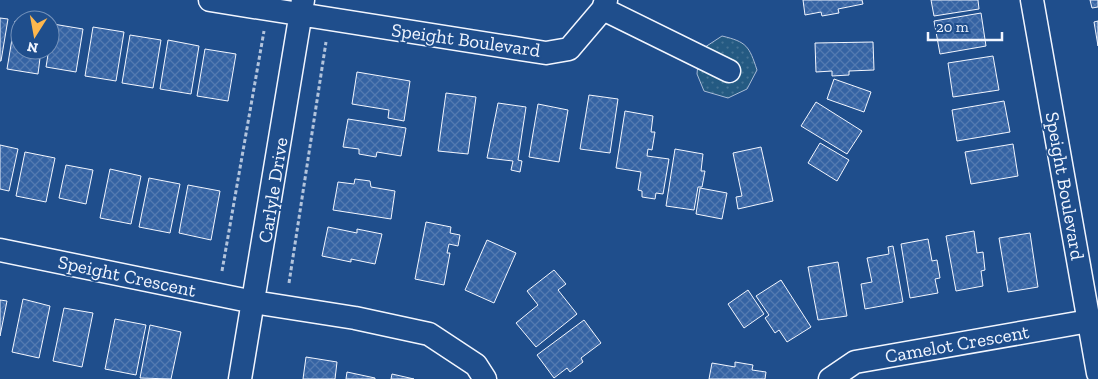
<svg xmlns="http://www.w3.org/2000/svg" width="1098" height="379" font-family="'Zilla Slab',serif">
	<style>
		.grass { fill: url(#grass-dots); stroke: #a8bbd7 }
		.building { fill: url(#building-cross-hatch); stroke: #f2f6ff }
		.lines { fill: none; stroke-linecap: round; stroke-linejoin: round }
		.minor-casing { stroke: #f2f6ff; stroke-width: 25 }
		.path { stroke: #b3c4dc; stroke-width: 3; stroke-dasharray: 4 2.5; stroke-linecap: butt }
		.minor { stroke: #1f4e8c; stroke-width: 22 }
		.labels { text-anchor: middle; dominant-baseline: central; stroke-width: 4; stroke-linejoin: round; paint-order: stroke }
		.street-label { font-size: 19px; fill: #f2f6ff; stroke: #1f4e8c }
	</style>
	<defs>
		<pattern id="grass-dots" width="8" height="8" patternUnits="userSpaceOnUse" patternTransform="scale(1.25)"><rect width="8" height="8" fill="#245a82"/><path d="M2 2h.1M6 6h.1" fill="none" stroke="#447295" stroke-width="1.8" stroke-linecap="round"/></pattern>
		<pattern id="building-cross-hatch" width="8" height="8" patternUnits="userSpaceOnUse" patternTransform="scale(1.25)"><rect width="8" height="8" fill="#3563a3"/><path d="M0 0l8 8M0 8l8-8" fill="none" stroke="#537ab1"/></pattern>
	</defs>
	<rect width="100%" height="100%" fill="#1f4e8c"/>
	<path class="grass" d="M722 36C747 42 749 46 757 70L747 89 728 98 704 91 697 74 699 51Z"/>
	<path class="building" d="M803 0H862L863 4 838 9 839 13 822 16 821 12 805 15Z
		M931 0H978L979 9 934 16Z
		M1090 0H1098V7L1092 8Z
		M981 13 986 46 940 54 934 21Z
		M0 18 8 19 1 61H0Z
		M15 21 20 22V50H41L38 74 7 69Z
		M1098 21V46L1094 22Z
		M53 24 83 29 76 72 46 67Z
		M93 27 124 32 116 81 85 76Z
		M130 35 161 40 153 88 122 83Z
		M168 40 199 46 191 94 160 89Z
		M873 42 874 70 849 71V75L832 76V71L816 72 815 43Z
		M205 49 236 54 228 101 197 96Z
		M993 56 999 90 953 97 948 63Z
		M357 72 410 81 404 121 388 118 389 110 352 104Z
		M834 79 871 92 864 112 827 99Z
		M446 93 476 97 468 154 438 151Z
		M589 95 618 99 610 153 580 149Z
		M1004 101 1010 132 957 141 952 110Z
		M816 102 862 131 847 154 801 126Z
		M498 103 526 107 518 160 522 161 520 172 511 170 513 161 487 158Z
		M538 104 568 110 559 162 529 157Z
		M625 111 653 116 651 132H655L652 150 648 149 647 156 669 159 663 194 656 193 655 199 642 197V191L638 190 641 172 616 168Z
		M348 119 406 128 401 156 377 152 376 157 359 154V149L343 147Z
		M820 143 849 160 837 181 808 163Z
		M1013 144 1018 176 971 184 965 152Z
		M0 145 18 149 9 191 0 189Z
		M761 147 773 201 738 209 736 197 742 196 733 153Z
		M675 149 703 154 701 171H705L702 187H698L694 210 666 206Z
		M25 152 55 158 46 202 16 196Z
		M66 165 93 170 86 204 59 198Z
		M110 169 141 176 131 224 100 218Z
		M149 178 180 184 170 233 139 227Z
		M355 179 370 181 371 187 395 191 391 219 333 210 338 182 354 184Z
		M188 185 220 191 211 240 179 233Z
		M700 188 727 193 722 219 696 214Z
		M426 222 451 227 450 233 460 235 458 246 449 244 447 253H450L444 285 415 279Z
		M328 227 357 233V229L382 234 375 264 351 259V262L322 256Z
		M974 231 977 253 983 252 985 270 981 271 983 286 956 291 946 236Z
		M1030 233 1038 287 1008 292 999 238Z
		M928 239 932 261 937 260 940 278 935 279 938 293 910 298 901 244Z
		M487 240 516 253 494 303 465 290Z
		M893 246 903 302 865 309 861 284 872 282 867 258 889 254 888 247Z
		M838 262 847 316 818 320 808 267Z
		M554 270 566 284 558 290 577 314 536 347 516 323 538 305 527 291Z
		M781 280 811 327 787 342 779 330 775 333 765 318 769 315 756 296Z
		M748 290 764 314 744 328 728 304Z
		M23 299 50 306 39 358 12 352Z
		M0 300 7 301 0 336Z
		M64 308 93 313 82 367 53 361Z
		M115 319 146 325 136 375 105 369Z
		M584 320 601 343 581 358 583 362 570 372 567 368 554 378 537 355Z
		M150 325 181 332 171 379 140 378Z
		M306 357 337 362 335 379H303Z
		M735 362 753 365 752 370 766 372 765 379H709L712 363 735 367Z
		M347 372 375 378V379H346Z
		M392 374 414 379H391Z"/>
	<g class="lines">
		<g class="minor-casing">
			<path id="minor" d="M210 0 546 53 569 49 603 9 606 0
				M1032 0 1098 373
				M603 9 729 71
				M0 250 254 302 355 318 429 334 476 365 485 379
				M240 379 303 0
				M830 379 855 362 1089 321"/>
		</g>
		<path class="path" d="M222 271 264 31
			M289 283 326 42"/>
		<use href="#minor" class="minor"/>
	</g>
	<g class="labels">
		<g class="street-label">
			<text transform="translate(466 40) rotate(8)">Speight Boulevard</text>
			<text transform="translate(1065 186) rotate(80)">Speight Boulevard</text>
			<text transform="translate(273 190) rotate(-81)">Carlyle Drive</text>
			<text transform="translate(127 276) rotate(12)">Speight Crescent</text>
			<text transform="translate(957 344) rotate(-10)">Camelot Crescent</text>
		</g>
	</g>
	<g transform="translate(35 35) rotate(191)"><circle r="24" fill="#1f4e8c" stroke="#7391ba"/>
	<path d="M0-4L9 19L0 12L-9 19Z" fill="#ffb74d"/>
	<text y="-8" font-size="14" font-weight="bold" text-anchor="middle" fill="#f2f6ff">N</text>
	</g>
	<path d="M928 32v8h74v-8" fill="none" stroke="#f2f6ff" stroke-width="2.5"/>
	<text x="936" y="32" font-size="15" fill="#f2f6ff" stroke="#1f4e8c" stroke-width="4" paint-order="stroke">20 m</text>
</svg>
